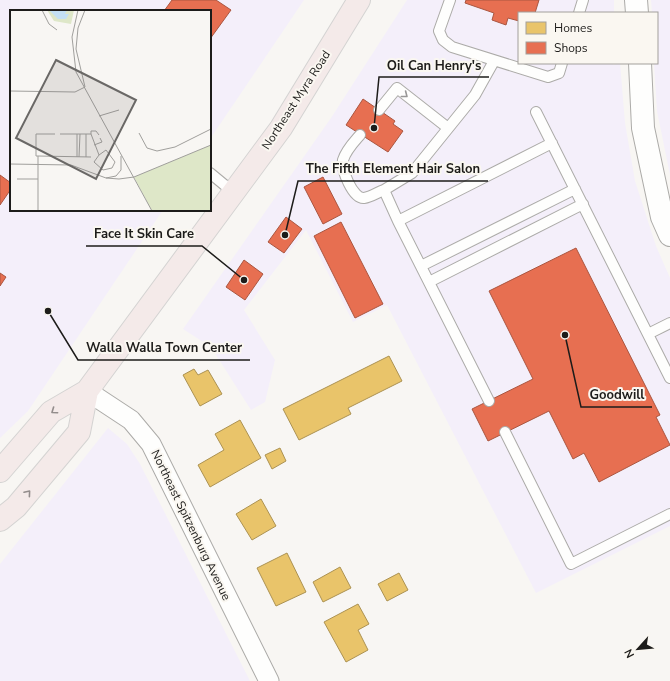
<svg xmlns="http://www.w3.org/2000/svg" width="670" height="681" font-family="'Nunito Sans',sans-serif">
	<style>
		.commercial { fill: #f4effa }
		.homes { fill: #e9c46a; stroke: #ac9252 }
		.shops { fill: #e76f51; stroke: #aa5640 }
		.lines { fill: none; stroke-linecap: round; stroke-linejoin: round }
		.service-casing { stroke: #acaba8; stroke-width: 12 }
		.minor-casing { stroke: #acaba8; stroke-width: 21 }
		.secondary-casing { stroke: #acaba8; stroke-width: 24 }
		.trunk-casing { stroke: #d4d3d2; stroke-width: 24 }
		.service { stroke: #fefefd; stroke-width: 10 }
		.minor { stroke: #fefefd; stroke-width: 19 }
		.secondary { stroke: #fefefd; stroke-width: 22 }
		.trunk { stroke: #f4eae9; stroke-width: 22 }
		.oneway { stroke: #999897 }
		.oneway2 { stroke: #938d8c }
		.labels { text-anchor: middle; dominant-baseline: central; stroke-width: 4; stroke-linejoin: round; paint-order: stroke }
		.street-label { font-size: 12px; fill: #1d1c1a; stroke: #faf7f1 }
		.inset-road { fill: none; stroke: #a09f9c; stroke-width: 1 }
		.view { fill: #6a6866; fill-opacity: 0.15; stroke: #6a6866; stroke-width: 2 }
		.inset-edge { fill: none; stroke: #1d1c1a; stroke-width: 2 }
		.leader { fill: none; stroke: #1d1c1a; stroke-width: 1.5 }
		.callout-dot { fill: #1d1c1a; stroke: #faf7f1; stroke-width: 1.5 }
		.callout-label { font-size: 13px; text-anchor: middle; font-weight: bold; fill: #1d1c1a; stroke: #faf7f1; stroke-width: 4; stroke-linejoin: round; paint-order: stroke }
	</style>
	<rect width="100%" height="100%" fill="#f8f6f3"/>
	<path class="commercial" d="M0 0H304L210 139V11H11V210H163L28 411 0 438Z
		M407 0H614V13H519V63H613V65L620 63 625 123 635 181 656 246 670 278V526L536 593 387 305 353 322 306 230 244 310 275 360 265 402 251 410 211 347 183 329 331 118Z
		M651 0H670V175L657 111 654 63H657V13H652Z
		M108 428 127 444 140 464 250 681H0V564Z"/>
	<path class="homes" d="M389 356 402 381 348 408 351 414 299 440 283 409Z
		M194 369 198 375 208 370 222 394 200 406 183 375Z
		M240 420 261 458 210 487 198 465 224 450 215 434Z
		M280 448 286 461 272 469 265 455Z
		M261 499 276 526 252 540 236 514Z
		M287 553 306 592 276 606 257 568Z
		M340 567 351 588 323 602 313 582Z
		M399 573 408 590 387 601 378 584Z
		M358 604 369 624 358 630 368 650 346 662 324 622Z"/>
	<path class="shops" d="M172 0H216L231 10 210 39V11H164Z
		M466 0H539L535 13H519V21L508 18 506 25 492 20 494 13 465 3Z
		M363 99 395 121 393 124 403 131 388 152 346 125Z
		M0 175 11 183V189L0 205Z
		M323 177 342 214 323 224 304 187Z
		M286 217 302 229 284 253 268 242Z
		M341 222 383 304 355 318 314 236Z
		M576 248 660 415 656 417 670 445 599 482 584 453 573 459 549 411 488 441 472 409 533 379 489 291Z
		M244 260 263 274 245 300 226 287Z
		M0 273 6 277 0 286Z"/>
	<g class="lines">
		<g class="service-casing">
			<path id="service" d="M450 0 439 31 443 40 452 47 548 77 559 73 562 63
				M579 13 583 0
				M379 110 397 88 448 128
				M536 112 670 378
				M360 135C354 142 346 150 343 160 341 170 353 199 364 198 371 197 378 192 384 190
				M210 173 233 192
				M398 221 384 190 412 173 475 95 494 61
				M421 266 575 189
				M429 282 583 204
				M648 334 670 323
				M489 401 398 221 552 143
				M505 432 571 564 670 514"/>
		</g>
		<g class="minor-casing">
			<path id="minor" d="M87 391 131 420 151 444 269 681"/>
		</g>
		<g class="secondary-casing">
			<path id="secondary" d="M636 0 637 13
				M640 63 643 128 662 217 670 235"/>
		</g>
		<g class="trunk-casing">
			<path id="trunk" d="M0 471 51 412 87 391 281 128 359 0
				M0 520 16 507 79 432 87 391"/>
		</g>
		<use href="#service" class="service"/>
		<use href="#minor" class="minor"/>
		<use href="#secondary" class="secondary"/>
		<use href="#trunk" class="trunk"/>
	</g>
	<defs><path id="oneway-chevron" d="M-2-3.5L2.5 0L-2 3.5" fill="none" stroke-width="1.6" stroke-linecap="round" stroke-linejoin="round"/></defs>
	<use class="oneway" href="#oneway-chevron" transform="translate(405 95) rotate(38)"/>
	<g class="oneway2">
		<use href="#oneway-chevron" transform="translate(54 411) rotate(145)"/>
		<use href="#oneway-chevron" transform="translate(28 493) rotate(-50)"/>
	</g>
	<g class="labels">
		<g class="street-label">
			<text transform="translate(296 100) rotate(-57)">Northeast Myra Road</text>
			<text transform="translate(191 525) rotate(64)">Northeast Spitzenburg Avenue</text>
		</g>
	</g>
	<g transform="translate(10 10)">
		<rect width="201" height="201" fill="#f8f6f3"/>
		<path d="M37 0H64L61 14 44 11ZM201 135V201H142L124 167Z" fill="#dee7c8"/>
		<path d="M39 0H57L55 4H59L56 9H48Z" fill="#c4e0f4"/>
		<path class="inset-road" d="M32 0 39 14 47 20M68 0 62 27 66 62 142 201M75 0 68 18 66 39 75 77M0 81 65 82 75 77M89 106 109 100M129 123 137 138 147 141 165 137 201 119M50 124H76V147M76 124H81L89 145 84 152 93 160 102 158 105 152 96 140 89 145M81 124V121H86L89 125M84 135 92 132 90 128M28 146H26V124H45M67 147V124M69 147 70 124M0 154 61 155 96 168 109 169 124 167 201 135M96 168 106 166 111 160V146M7 169H28M28 201V146L81 147"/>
		<path class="view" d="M46 50 126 90 86 169 6 128Z"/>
		<rect width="201" height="201" class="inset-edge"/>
	</g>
	<path class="leader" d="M374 128L379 77H489M285 235L298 181H488M244 280L202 246H86M48 311L78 360H250M565 335L581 407H652"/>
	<g class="callout-dot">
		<circle cx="374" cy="128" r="4"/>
		<circle cx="285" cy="235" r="4"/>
		<circle cx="244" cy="280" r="4"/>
		<circle cx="48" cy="311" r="4"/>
		<circle cx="565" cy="335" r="4"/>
	</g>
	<g class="callout-label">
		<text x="434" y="70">Oil Can Henry's</text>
		<text x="393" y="173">The Fifth Element Hair Salon</text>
		<text x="144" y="238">Face It Skin Care</text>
		<text x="164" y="352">Walla Walla Town Center</text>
		<text x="617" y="399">Goodwill</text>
	</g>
	<rect x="518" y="12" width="140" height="52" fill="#faf7f1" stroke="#a29f9b"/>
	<rect x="526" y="22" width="20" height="12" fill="#e9c46a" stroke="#a29f9b"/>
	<text x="554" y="32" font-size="12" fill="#1d1c1a">Homes</text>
	<rect x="526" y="42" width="20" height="12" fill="#e76f51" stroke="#a29f9b"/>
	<text x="554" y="52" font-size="12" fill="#1d1c1a">Shops</text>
	<g transform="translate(638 649) rotate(243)" stroke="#faf7f1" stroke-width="3" paint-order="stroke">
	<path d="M0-3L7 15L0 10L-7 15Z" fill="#1d1c1a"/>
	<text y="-6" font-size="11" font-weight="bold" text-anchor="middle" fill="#1d1c1a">N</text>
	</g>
</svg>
